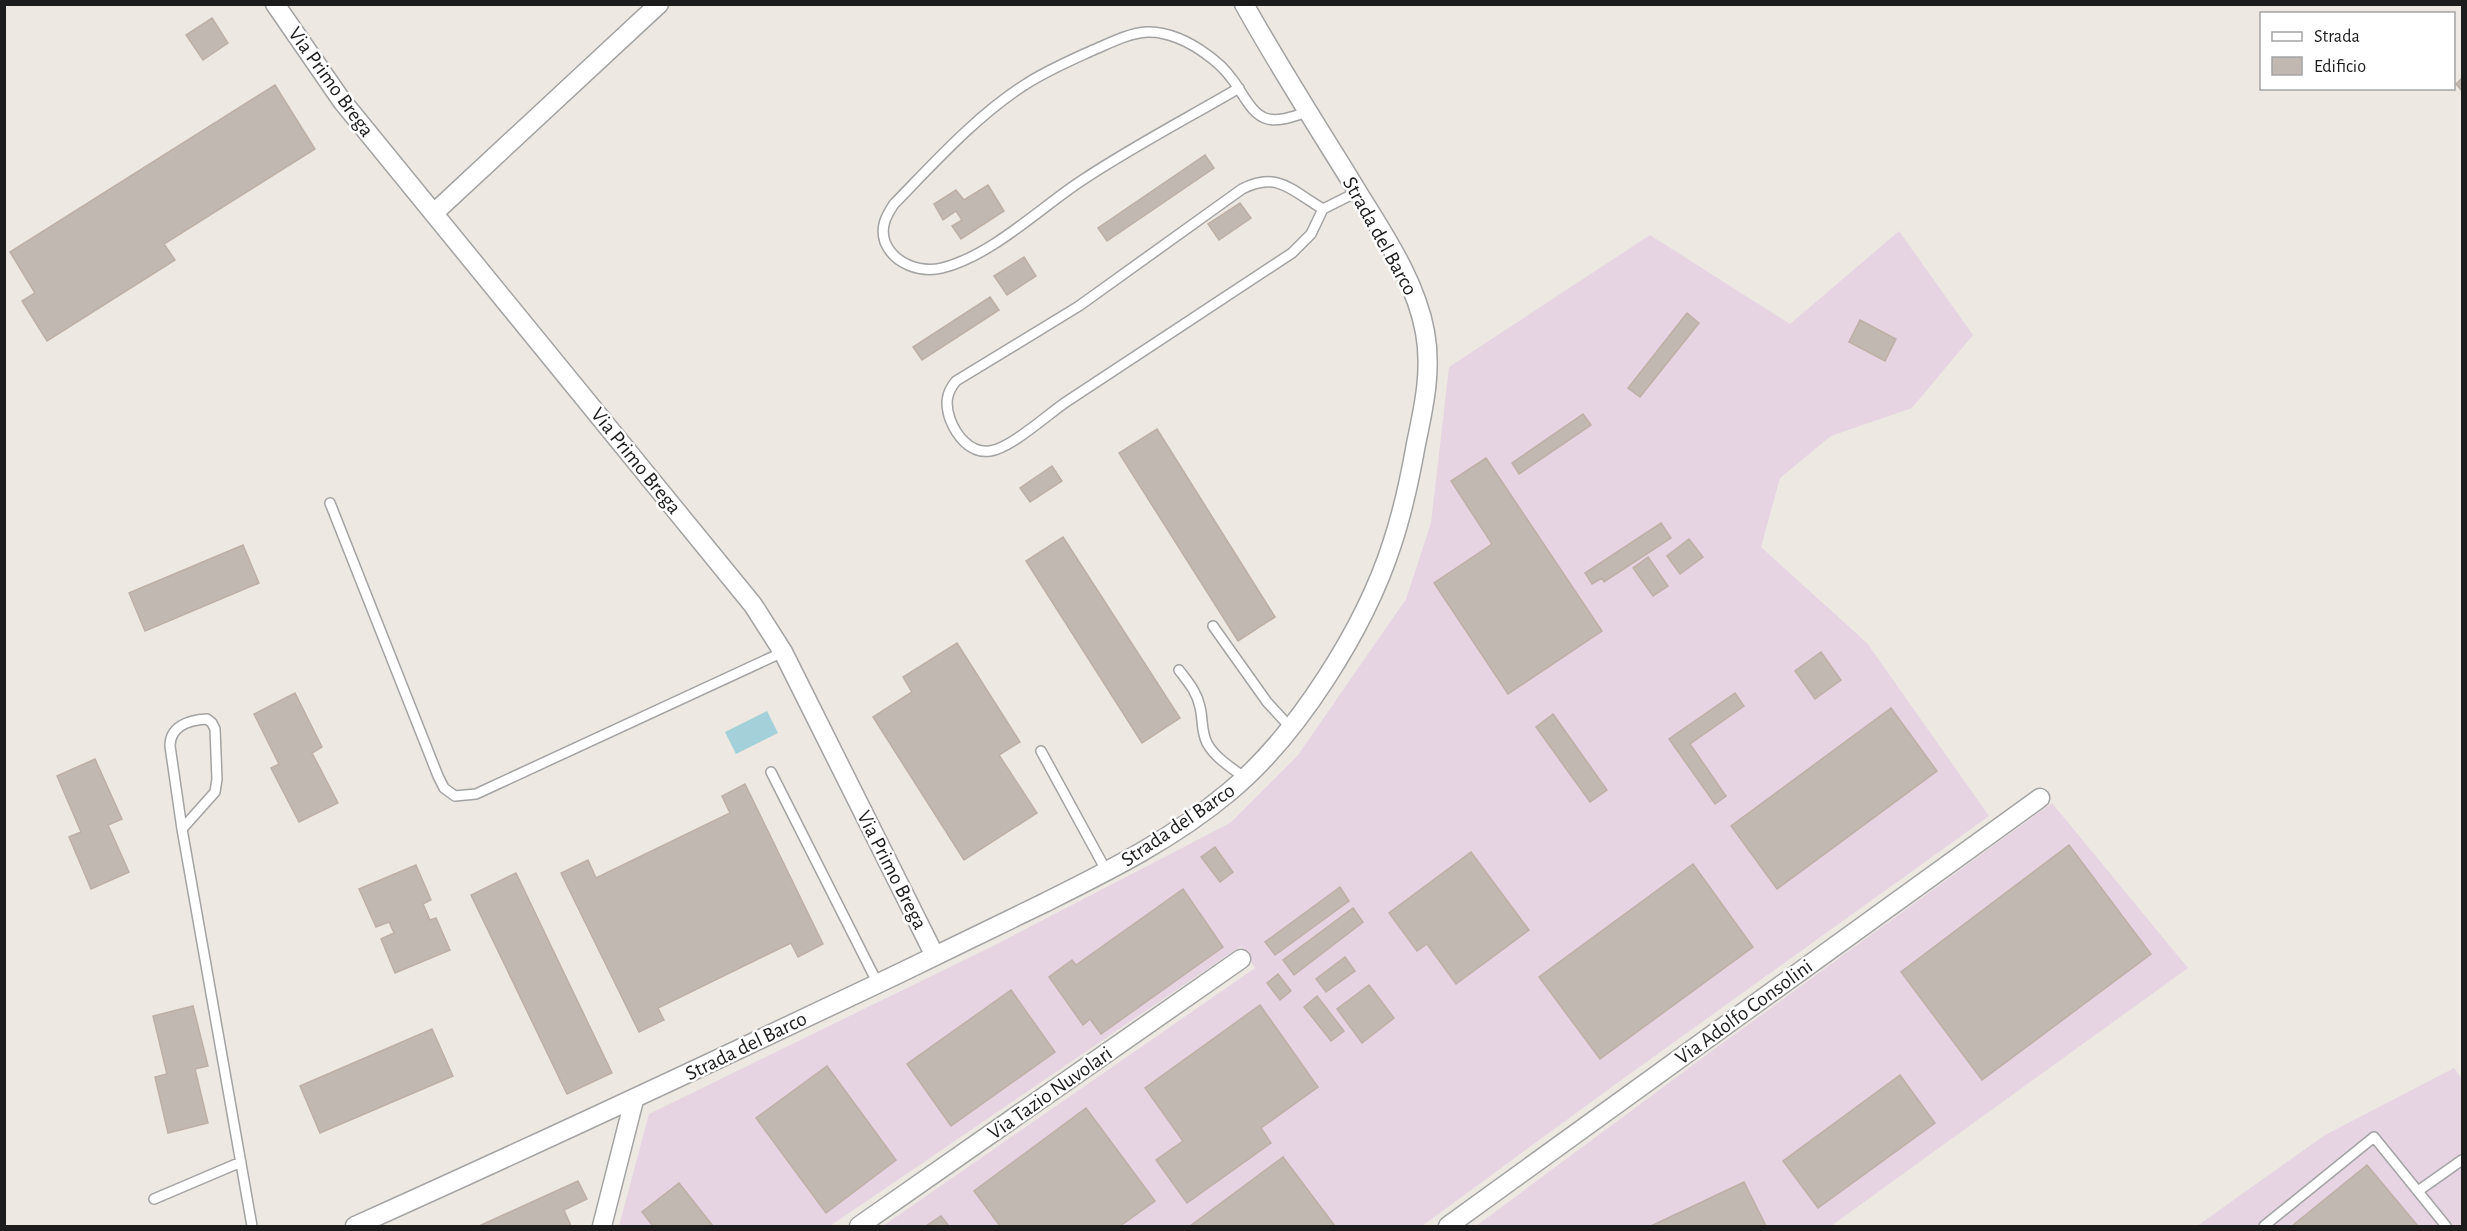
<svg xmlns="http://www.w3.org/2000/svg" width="2467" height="1231" font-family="'Alegreya Sans',sans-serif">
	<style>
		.industrial { fill: #e6d4e3 }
		.water { fill: #a4d0d9 }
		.building { fill: #c1b8b2; stroke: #beafa5; stroke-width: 1.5 }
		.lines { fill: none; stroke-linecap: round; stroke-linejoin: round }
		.lane-casing { stroke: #a3a3a3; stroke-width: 12 }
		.street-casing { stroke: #a3a3a3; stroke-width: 21 }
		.lane { stroke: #fff; stroke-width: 9 }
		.street { stroke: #fff; stroke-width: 18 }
		.labels { text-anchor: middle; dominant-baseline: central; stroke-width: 5; stroke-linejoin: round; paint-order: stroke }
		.street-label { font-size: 21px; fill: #1c1c1c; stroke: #fff }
	</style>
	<rect width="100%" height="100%" fill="#ede9e2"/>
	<path class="industrial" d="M1899 231 1973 335 1912 408 1831 436 1780 478 1761 547 1867 643 1989 816 1613 1086 1422 1226H883L1255 968 1241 946 830 1226H619L649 1114 995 945 1230 823 1298 755 1406 599 1431 523 1449 367 1650 235 1790 324Z
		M2052 803 2188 968 1831 1226H1476L1709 1053Z
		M2454 1068 2462 1079V1226H2197L2325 1135Z"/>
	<path class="water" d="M767 711 778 733 736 754 725 732Z"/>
	<path class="building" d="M212 18 228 43 203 60 186 35Z
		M2462 78V91L2456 84Z
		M275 85 315 149 164 244 175 260 47 341 22 301 35 293 10 252Z
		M1205 155 1214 168 1107 241 1098 228Z
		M988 185 1004 211 961 239 952 226 962 220 956 211 943 220 934 204 956 190 964 200Z
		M1240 203 1251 218 1219 240 1208 224Z
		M1024 257 1036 276 1007 295 994 276Z
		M990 297 999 310 922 360 913 347Z
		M1687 313 1699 323 1640 397 1628 388Z
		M1860 320 1896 339 1885 361 1849 342Z
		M1583 414 1591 425 1519 474 1512 463Z
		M1157 429 1275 617 1238 641 1119 453Z
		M1486 458 1602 631 1508 694 1434 583 1492 544 1451 481Z
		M1052 466 1062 481 1030 502 1020 488Z
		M1661 523 1671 538 1604 582 1602 578 1592 584 1585 573Z
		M1063 537 1180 718 1142 743 1026 561Z
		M1689 539 1703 557 1680 574 1667 556Z
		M243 545 259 583 145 631 129 593Z
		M1648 557 1668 586 1653 596 1633 568Z
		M957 643 1020 742 999 755 1037 813 964 860 873 717 912 692 903 677Z
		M1821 652 1841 680 1815 699 1795 671Z
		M295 693 322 747 312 753 338 803 299 822 271 768 279 764 254 714Z
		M1735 693 1744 706 1690 744 1726 796 1715 804 1669 739Z
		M1891 708 1937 771 1777 889 1731 826Z
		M1553 714 1607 790 1590 802 1536 727Z
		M95 759 122 819 108 825 129 872 91 889 69 837 81 832 57 776Z
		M745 784 823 944 798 957 791 943 658 1008 664 1020 639 1032 561 873 588 860 596 878 730 813 722 796Z
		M2069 845 2151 954 1982 1080 1901 972Z
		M1215 847 1233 872 1220 882 1201 857Z
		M1471 852 1529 930 1456 984 1427 944 1417 951 1389 913Z
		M1693 864 1753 947 1600 1059 1539 977Z
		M416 865 431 900 423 904 430 920 436 918 450 950 395 973 381 939 394 933 389 922 376 927 359 889Z
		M516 873 612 1073 567 1094 471 895Z
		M1340 887 1349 901 1275 955 1265 942Z
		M1183 889 1223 947 1101 1034 1090 1019 1083 1025 1049 977 1072 960 1076 965Z
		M1353 908 1363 922 1294 975 1283 960Z
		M1345 957 1355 971 1326 992 1316 979Z
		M1278 974 1291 991 1280 1000 1267 983Z
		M1369 985 1394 1018 1362 1043 1337 1009Z
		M1011 990 1055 1052 951 1126 907 1064Z
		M1317 996 1344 1031 1331 1041 1304 1007Z
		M1260 1005 1318 1087 1261 1128 1271 1143 1187 1203 1156 1160 1183 1141 1145 1088Z
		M193 1006 208 1066 195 1069 208 1123 168 1133 155 1077 167 1074 153 1016Z
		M432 1029 453 1076 320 1133 300 1086Z
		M827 1066 896 1160 826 1213 756 1118Z
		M1900 1075 1935 1123 1818 1208 1783 1161Z
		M1086 1108 1155 1201 1120 1226H1000L974 1191Z
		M1283 1157 1335 1226H1190Z
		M2367 1165 2418 1226H2292Z
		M578 1181 587 1199 564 1210 571 1226H479Z
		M1744 1182 1766 1226H1651Z
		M679 1183 713 1226H653L642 1212Z
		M941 1216 949 1226H926Z"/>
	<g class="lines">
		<g class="lane-casing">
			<path id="lane" d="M1239 88C1186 119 1132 147 1081 181 1040 208 991 256 942 268 920 273 894 264 885 242 880 227 886 216 894 204 934 163 977 115 1026 84 1046 71 1069 61 1091 51 1108 44 1128 33 1147 32 1167 31 1190 42 1206 54 1216 61 1225 69 1232 79 1242 91 1251 115 1268 119 1281 122 1296 115 1308 112
				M1323 209 1311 234 1292 253C1217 303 1141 352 1066 402 1047 415 1011 448 990 451 970 454 956 435 950 419 945 404 946 393 956 381L1079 306 1242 189C1278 170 1293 192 1323 209L1357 192
				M330 503 438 776 444 788 455 796 476 794 783 652
				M1213 626 1267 702 1290 727
				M1179 670C1188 682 1197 692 1200 707 1203 719 1201 731 1207 743 1215 758 1232 768 1245 778
				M1041 751 1107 872
				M771 772 878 984
				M182 829 215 792 217 779 215 729 212 723 207 719C189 720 170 726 170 746L182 829 252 1226
				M2418 1191 2462 1160
				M154 1199 241 1162
				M2264 1226 2374 1137 2446 1226"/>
		</g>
		<g class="street-casing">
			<path id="street" d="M275 4 342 101 753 605 783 652 935 956
				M434 213 659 4
				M355 1226C538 1144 719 1059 900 973 948 950 996 926 1044 903 1108 871 1173 839 1229 792 1297 736 1365 628 1392 544 1403 511 1410 478 1416 444 1424 406 1432 370 1425 332 1415 277 1379 228 1351 181 1315 123 1278 65 1244 4
				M602 1226 634 1100
				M859 1226 1241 959
				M1448 1226 2040 798"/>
		</g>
		<use href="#lane" class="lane"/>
		<use href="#street" class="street"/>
	</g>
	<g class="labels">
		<g class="street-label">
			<text transform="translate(331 82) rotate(54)">Via Primo Brega</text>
			<text transform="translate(1380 236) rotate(61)">Strada del Barco</text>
			<text transform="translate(636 461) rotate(51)">Via Primo Brega</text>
			<text transform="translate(1178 825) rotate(-34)">Strada del Barco</text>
			<text transform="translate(892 870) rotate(63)">Via Primo Brega</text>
			<text transform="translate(1744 1012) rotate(-36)">Via Adolfo Consolini</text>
			<text transform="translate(746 1046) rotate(-26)">Strada del Barco</text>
			<text transform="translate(1050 1093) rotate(-35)">Via Tazio Nuvolari</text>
		</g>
	</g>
	<rect width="2467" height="1231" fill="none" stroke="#1c1c1c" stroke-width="12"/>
	<rect x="2260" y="12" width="195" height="78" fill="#ffffff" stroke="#a4a4a4" stroke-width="1.5"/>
	<rect x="2272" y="32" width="30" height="9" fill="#ffffff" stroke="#a4a4a4" stroke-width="1.5"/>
	<text x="2314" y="42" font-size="18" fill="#1c1c1c">Strada</text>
	<rect x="2272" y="57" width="30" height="18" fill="#c1b8b2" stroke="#a4a4a4" stroke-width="1.5"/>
	<text x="2314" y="72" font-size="18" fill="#1c1c1c">Edificio</text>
</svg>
